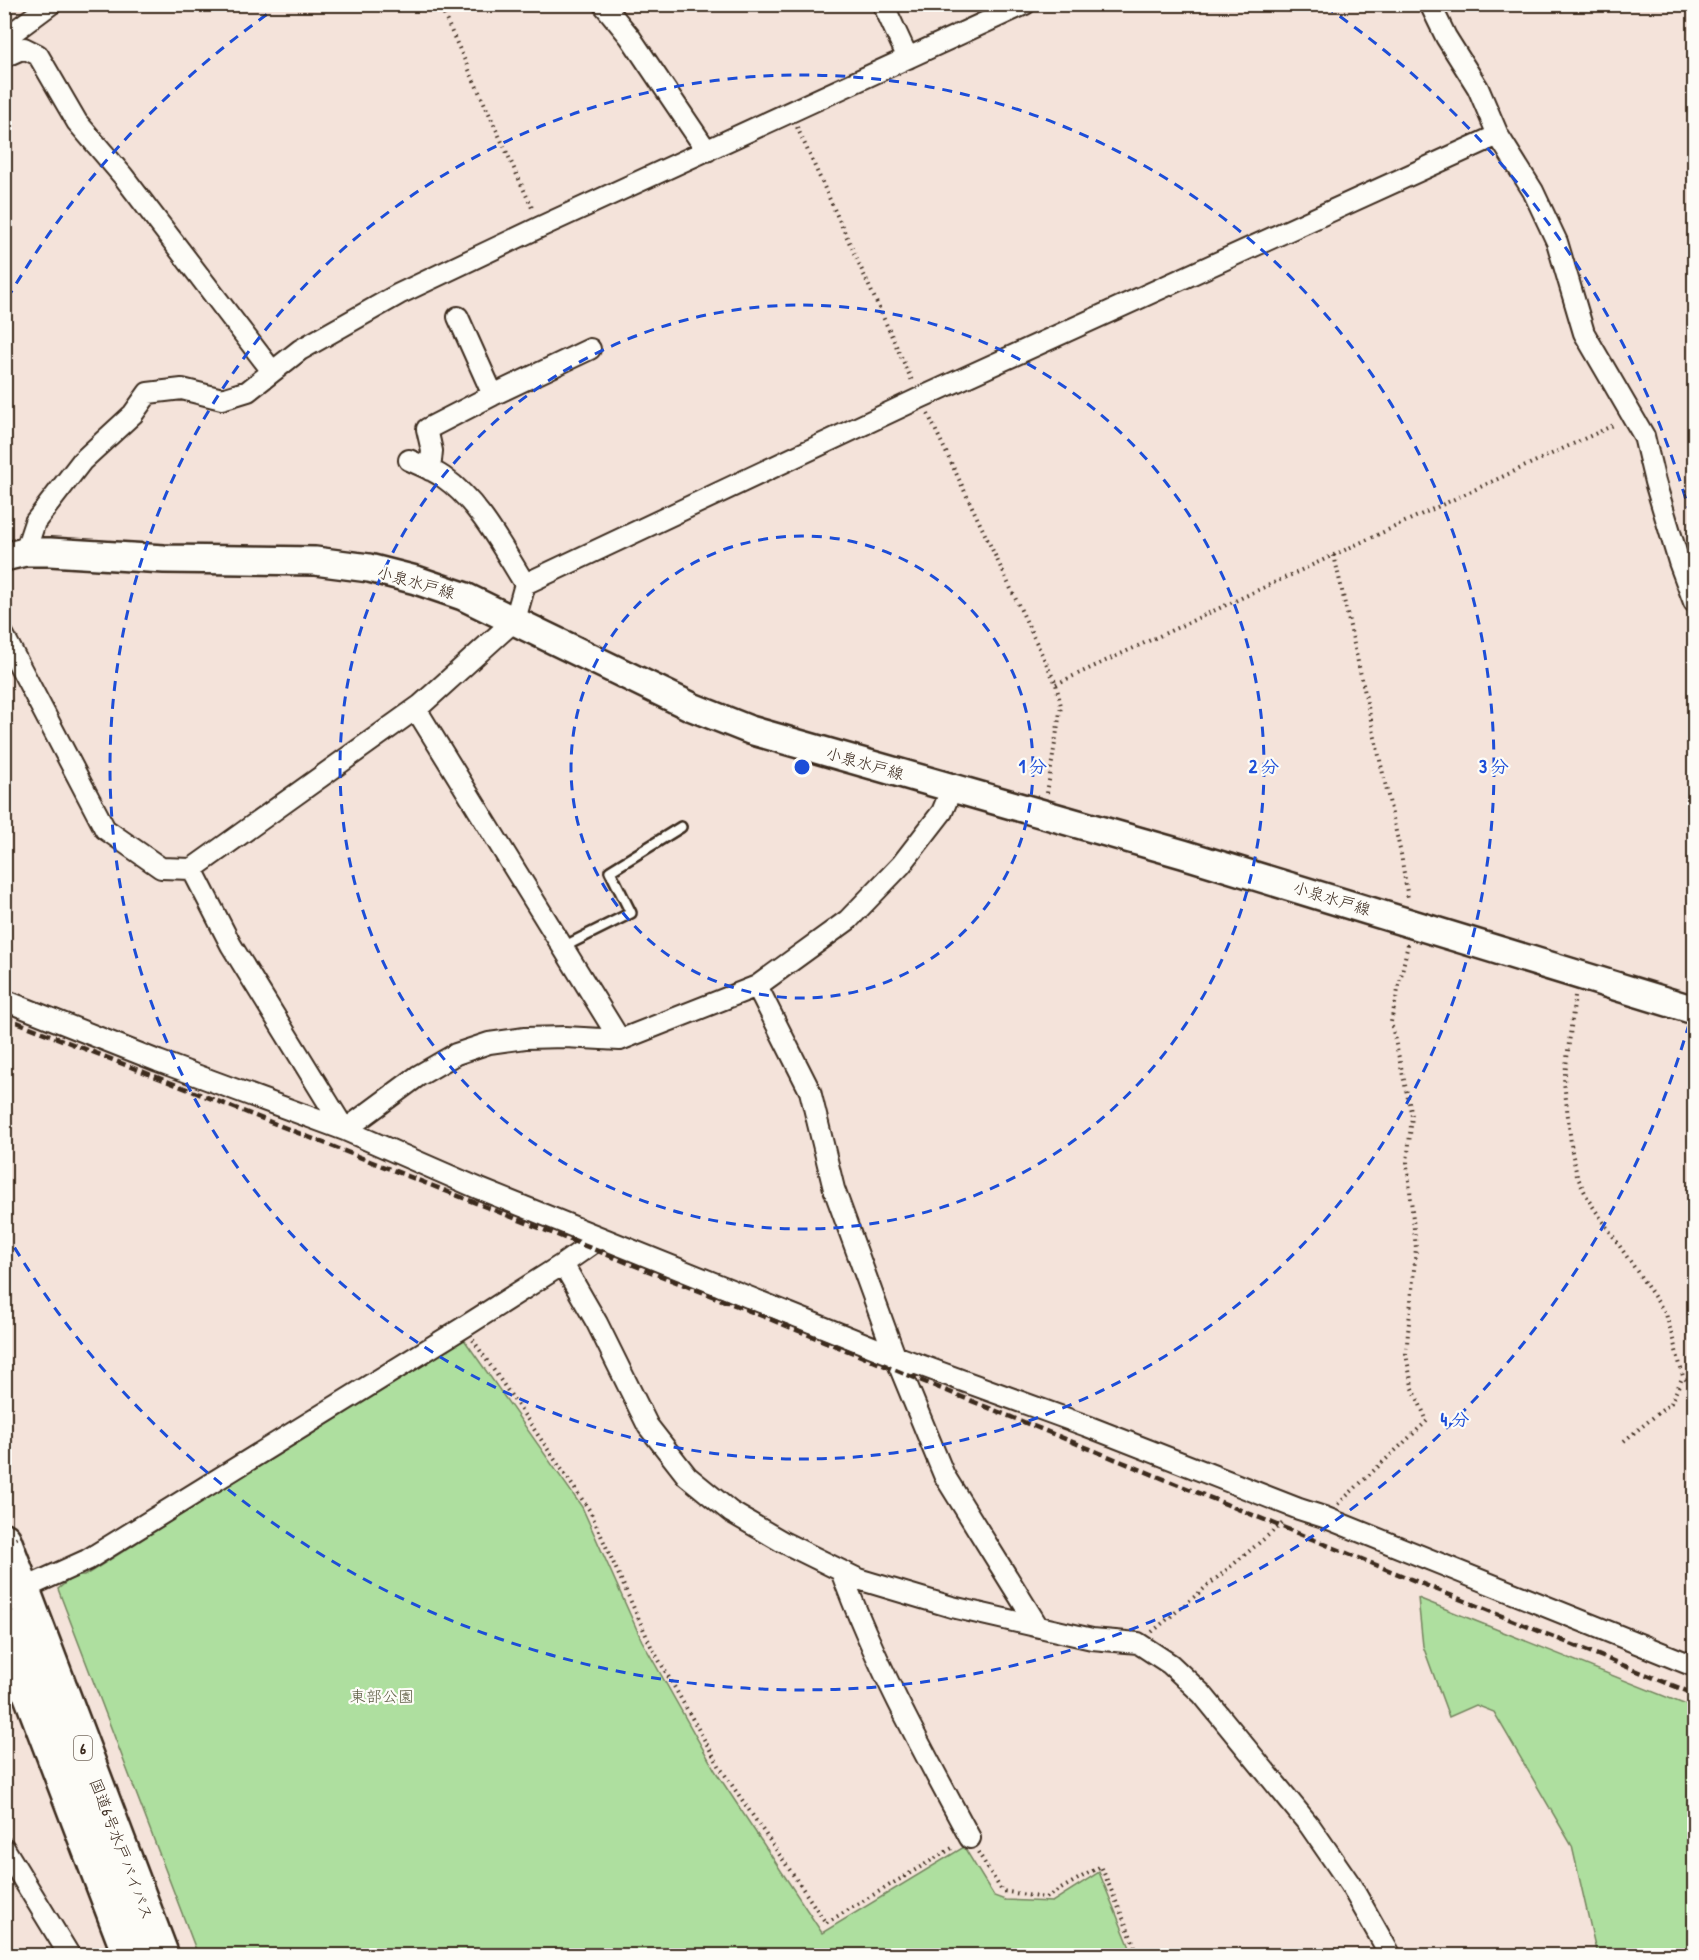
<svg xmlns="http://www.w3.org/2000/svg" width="1699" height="1960" font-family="'Patrick Hand','Klee One',sans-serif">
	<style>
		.green { fill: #aedf9f; stroke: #74845e; stroke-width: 1.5 }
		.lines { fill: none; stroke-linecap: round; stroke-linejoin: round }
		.lane-casing { stroke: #3b2a1e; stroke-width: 14 }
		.street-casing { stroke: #3b2a1e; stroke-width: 24 }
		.secondary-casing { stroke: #3b2a1e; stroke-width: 32 }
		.highway-casing { stroke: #3b2a1e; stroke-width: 38 }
		.path { stroke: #3b2a1e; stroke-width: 4; stroke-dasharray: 1.5 4.5; stroke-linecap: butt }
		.lane { stroke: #fdfcf7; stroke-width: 9 }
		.street { stroke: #fdfcf7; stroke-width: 20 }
		.secondary { stroke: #fdfcf7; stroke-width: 27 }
		.highway { stroke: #fdfcf7; stroke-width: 33 }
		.rail { stroke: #3b2a1e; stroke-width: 4.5; stroke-dasharray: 9 4.5; stroke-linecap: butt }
		.path-bridge { stroke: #3b2a1e; stroke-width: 4; stroke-dasharray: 1.5 4.5; stroke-linecap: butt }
		.ring { fill: none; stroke: #1d4ed8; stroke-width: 3; stroke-dasharray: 10 8 }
		.labels { text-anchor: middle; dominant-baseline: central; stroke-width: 4.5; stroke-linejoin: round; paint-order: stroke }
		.shield { fill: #fdfcf7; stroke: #75695f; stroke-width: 1.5 }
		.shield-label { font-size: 15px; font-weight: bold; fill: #3b2a1e }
		.street-label { font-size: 16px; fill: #3b2a1e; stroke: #fdfcf7 }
		.park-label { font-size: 16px; fill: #58573e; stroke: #fdfcf7 }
		.centre { fill: #1d4ed8; stroke: #fdfcf7; stroke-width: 3 }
		.ring-label { font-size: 18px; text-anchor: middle; font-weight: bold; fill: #1d4ed8; stroke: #fdfcf7; stroke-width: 4.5; stroke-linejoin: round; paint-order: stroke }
	</style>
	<rect width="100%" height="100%" fill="#f4e3da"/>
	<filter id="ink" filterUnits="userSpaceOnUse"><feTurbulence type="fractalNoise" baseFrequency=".0167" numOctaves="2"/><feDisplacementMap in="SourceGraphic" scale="12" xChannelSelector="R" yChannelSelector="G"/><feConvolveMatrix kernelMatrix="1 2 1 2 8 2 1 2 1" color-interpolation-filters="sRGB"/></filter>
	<g filter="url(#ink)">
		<path class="green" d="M463 1338 582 1507 642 1641 716 1772 822 1933 964 1847 994 1896 1005 1900 1052 1902 1099 1872 1133 1955H198L58 1589 74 1576H84Z
			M1418 1598 1694 1708V1955H1597L1572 1846 1494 1712 1476 1705 1449 1717 1423 1646Z"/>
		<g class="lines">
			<g class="lane-casing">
				<path id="lane" d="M563 947 631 913 610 871 681 827"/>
			</g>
			<g class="street-casing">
				<path id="street" d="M603 4 630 37 707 151
					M883 4 908 58
					M1430 4 1446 37 1478 88 1498 135 1533 191 1557 242 1584 333 1644 436 1655 482 1679 562 1694 602
					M4 39 51 4
					M4 57 24 48 38 55 77 122 123 176 272 371
					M458 317 493 395
					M430 470 432 451 427 429 493 395 590 349
					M25 552 35 522 82 461 133 414 148 393 182 389 222 399 248 391 300 350 399 294 540 227 1025 4
					M525 584 920 398 1498 135
					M4 636 105 829 161 868 192 869 421 705 515 620 525 584C501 546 480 503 443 477 433 470 420 465 409 460
					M416 709 620 1040
					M192 869 231 945 345 1130 418 1076 456 1054 489 1043 525 1038 565 1037 620 1040 757 986 848 920 901 865 942 812 952 788
					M757 986 810 1091 834 1189 895 1356 944 1475 1037 1625
					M4 1000 158 1061 345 1130 480 1189 895 1356 1087 1426 1299 1509 1324 1517 1694 1666
					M563 1264 597 1323 648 1426 687 1476 731 1512 781 1541 858 1579 952 1607 1092 1639 1138 1643 1170 1664 1202 1694 1310 1826 1350 1884 1391 1956
					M841 1571C875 1664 923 1751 970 1838
					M4 1605 23 1589 87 1560 464 1327 563 1264 600 1238
					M4 1848 70 1956"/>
			</g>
			<g class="secondary-casing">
				<path id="secondary" d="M4 557 25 552H50L164 559 315 561 369 568 416 580 463 596 692 707 750 730 1183 854 1694 1010"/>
			</g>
			<g class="highway-casing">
				<path id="highway" d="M4 1540 162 1956
					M4 1625 130 1956"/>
			</g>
			<path class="path" d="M439 4 533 210
				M797 127 913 383
				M928 414 1056 684 1061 706 1047 793
				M1334 555 1401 854 1408 899
				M1056 684 1616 424
				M1575 996 1564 1082 1572 1152 1577 1176 1589 1201 1666 1314 1683 1376 1694 1389
				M473 1340 590 1511 651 1646 721 1769 826 1923 954 1847
				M1624 1441 1671 1403 1683 1376
				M1338 1504 1427 1421 1412 1386 1406 1354 1416 1248 1407 1162 1412 1116 1391 1022 1408 944
				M1152 1632 1283 1523
				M978 1852 1002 1891 1045 1898 1101 1866 1139 1956"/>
			<use href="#lane" class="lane"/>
			<use href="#street" class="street"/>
			<use href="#secondary" class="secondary"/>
			<use href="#highway" class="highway"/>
			<path class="rail" d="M4 1017 740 1307 1694 1694"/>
			<path class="path-bridge" d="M4 1542 22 1536"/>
		</g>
	</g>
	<g class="ring">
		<circle cx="802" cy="767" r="231"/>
		<circle cx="802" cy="767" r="462"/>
		<circle cx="802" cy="767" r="692"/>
		<path d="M1694 1006A923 923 0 0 1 7 1235M7 299A923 923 0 0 1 279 6M1325 6A923 923 0 0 1 1694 528"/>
	</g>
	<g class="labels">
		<rect class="shield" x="74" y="1736" width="18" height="24" rx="4.5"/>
		<g class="shield-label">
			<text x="83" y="1748">6</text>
		</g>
		<g class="street-label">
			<text transform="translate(416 582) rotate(16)">小泉水戸線</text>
			<text transform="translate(865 763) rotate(16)">小泉水戸線</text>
			<text transform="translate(1332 898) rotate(17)">小泉水戸線</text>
			<text transform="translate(122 1849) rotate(69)">国道6号水戸バイパス</text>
		</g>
		<g class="park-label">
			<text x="382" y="1696">東部公園</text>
		</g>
	</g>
	<circle cx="802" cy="767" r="9" class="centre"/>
	<g class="ring-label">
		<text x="1033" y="773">1 分</text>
		<text x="1264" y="773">2 分</text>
		<text x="1494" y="773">3 分</text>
		<text x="1455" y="1426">4 分</text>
	</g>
	<rect width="1699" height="1960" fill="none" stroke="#fdfcf7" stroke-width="24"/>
	<rect x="12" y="12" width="1675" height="1936" fill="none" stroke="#3b2a1e" stroke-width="2" filter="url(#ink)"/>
</svg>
